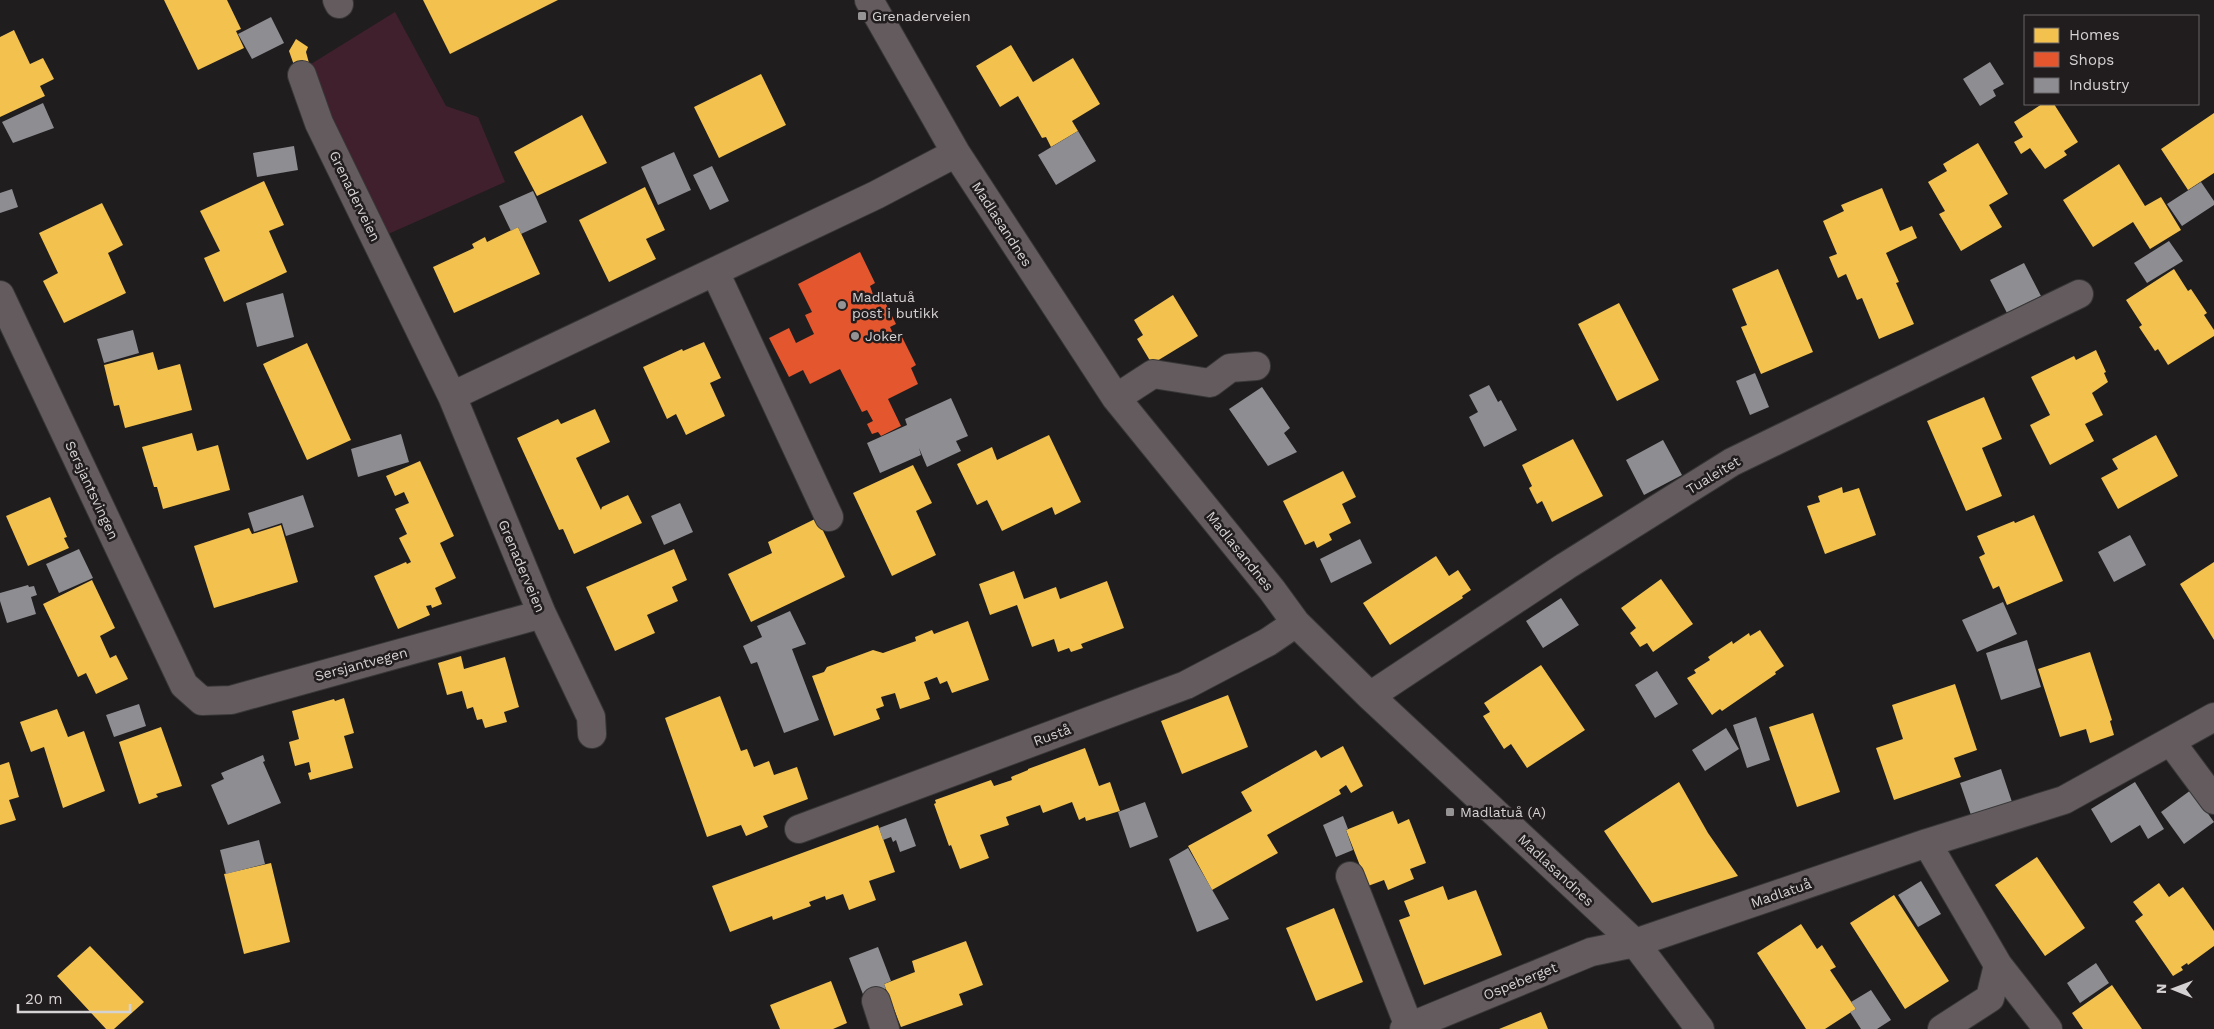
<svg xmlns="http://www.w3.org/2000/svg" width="2214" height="1029" font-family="'Work Sans',sans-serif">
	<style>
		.green { fill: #41202e }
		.homes { fill: #f2c14e }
		.shops { fill: #e4572e }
		.industry { fill: #8d8d92 }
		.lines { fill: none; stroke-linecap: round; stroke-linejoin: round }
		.minor-casing { stroke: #383737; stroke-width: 30 }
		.minor { stroke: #645b5f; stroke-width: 28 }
		.poi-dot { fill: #969394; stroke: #211c1e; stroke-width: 2 }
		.labels { text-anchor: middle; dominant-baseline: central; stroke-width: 5; stroke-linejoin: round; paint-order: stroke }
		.poi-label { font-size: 14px; fill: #d5d2d3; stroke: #211c1e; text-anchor: start }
		.street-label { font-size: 14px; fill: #d5d2d3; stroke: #211c1e }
	</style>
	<rect width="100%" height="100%" fill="#201d1e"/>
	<path class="green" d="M395 12 446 106 478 117 505 182 386 235 303 69Z"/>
	<path class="homes" d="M164 0H227L241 29 236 31 244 48 198 70Z
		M423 0H558L450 54Z
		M14 30 30 64 43 58 54 79 40 86 45 96 0 117V37Z
		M296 39 308 47 306 52 309 63 295 68 289 51Z
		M1011 45 1033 82 1073 58 1100 104 1072 121 1078 131 1051 147 1046 137 1042 138 1018 96 1000 107 976 66Z
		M761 74 786 125 719 158 694 107Z
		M2042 104H2054L2078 142 2064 151 2067 155 2045 169 2030 148 2021 154 2014 142 2023 137 2014 122Z
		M2214 113V173L2188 190 2161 149Z
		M582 115 607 163 537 196 514 152Z
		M1978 143 2008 194 1989 205 2002 227 1961 251 1939 214 1945 211 1928 182 1947 171 1943 164Z
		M2119 164 2145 206 2161 197 2181 230 2150 249 2133 222 2093 247 2063 200Z
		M264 181 284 225 269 231 287 272 224 302 204 258 220 251 200 211Z
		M645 187 665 230 646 239 656 259 609 282 579 220Z
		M1882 188 1900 231 1912 226 1917 238 1886 253 1899 282 1896 283 1914 324 1879 339 1862 298 1857 300 1846 274 1838 278 1829 257 1837 254 1823 221 1844 211 1841 205Z
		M102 203 123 245 108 253 126 293 64 323 43 281 58 273 39 233Z
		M518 227 540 274 454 313 433 267 474 248 472 244 485 237 487 242Z
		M1778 269 1813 352 1761 374 1741 327 1747 325 1732 289Z
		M2174 269 2188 291 2191 289 2207 313 2204 315 2214 330V336L2168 365 2158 349 2155 351 2139 327 2142 325 2126 300Z
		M1173 295 1198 336 1152 364 1137 339 1143 335 1134 320Z
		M1619 303 1659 380 1617 401 1578 324Z
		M704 342 721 378 710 383 725 416 686 435 676 414 667 419 643 367 682 349 683 351Z
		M307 343 351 440 307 460 263 364Z
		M2096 350 2106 372 2104 373 2108 382 2092 393 2103 415 2085 424 2094 441 2050 465 2030 425 2050 415 2031 377 2074 356 2076 360Z
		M153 352 158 370 180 364 192 410 125 428 119 405 114 406 104 365Z
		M1984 397 2002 439 1982 448 2002 496 1966 511 1927 421Z
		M595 409 610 442 576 458 601 510 602 507 628 495 642 523 574 554 563 529 559 530 517 438 558 419 561 424Z
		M192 433 197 451 218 445 230 490 163 509 157 487H154L142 447Z
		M1049 435 1081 502 1055 515 1052 507 1002 531 987 500 977 505 957 464 992 447 997 460Z
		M2156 435 2178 476 2118 509 2101 478 2118 469 2112 459Z
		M1573 439 1603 496 1552 522 1542 501 1537 504 1529 488 1532 486 1522 465Z
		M420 461 454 536 440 543 456 578 435 588 442 604 432 608 431 605 426 606 430 615 398 629 374 576 406 562 407 564 411 562 399 538 407 534 395 509 409 503 404 492 395 496 386 476Z
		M913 465 932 503 916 511 936 555 892 576 853 493Z
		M1343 471 1356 497 1342 504 1351 523 1329 534 1332 540 1317 548 1314 541 1305 545 1283 501Z
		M1842 487 1843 493 1859 488 1876 535 1825 554 1807 506 1820 502 1818 496Z
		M50 497 67 537 64 538 69 548 28 566 6 516Z
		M2034 515 2063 581 2007 605 1999 586 1993 589 1979 557 1985 554 1977 536 2014 521 2015 523Z
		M817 518 845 577 751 622 728 574 772 553 768 542Z
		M281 525 298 582 214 608 194 546 249 528 252 534Z
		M674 549 687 580 672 587 678 601 647 615 655 633 615 651 586 587Z
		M1436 556 1449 576 1458 570 1471 590 1462 596 1463 598 1390 645 1363 603Z
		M2214 562V640L2180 584Z
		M1014 571 1024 599 1056 587 1060 599 1107 581 1124 628 1081 644 1083 648 1071 652 1069 648 1058 652 1054 639 1032 647 1017 605 990 615 979 584Z
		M1661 579 1693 624 1653 652 1647 643 1640 647 1630 633 1636 628 1621 608Z
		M92 580 115 628 100 636 110 658 116 655 128 679 96 694 86 673 78 677 43 604Z
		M968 621 989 680 952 693 947 681 940 684 937 677 924 682 930 699 900 709 895 693 881 697 884 706 876 709 880 719 834 736 812 676 824 672 827 667 873 650 883 653 916 641 915 637 932 630 934 634Z
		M1760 630 1784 666 1775 672 1776 674 1722 711 1720 709 1712 715 1687 678 1696 673 1694 670 1710 660 1708 657 1732 641 1733 644 1749 633 1750 636Z
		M2090 652 2112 720 2110 721 2114 735 2090 743 2086 729 2060 737 2038 669Z
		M461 656 464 669 505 657 519 707 504 712 507 722 485 728 482 719 477 720 473 707 467 709 462 691 447 695 438 663Z
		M1541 665 1585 730 1527 768 1511 744 1504 749 1483 716 1490 712 1484 703Z
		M1955 684 1977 750 1954 758 1961 777 1894 800 1876 748 1903 739 1892 705Z
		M1228 695 1248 747 1182 774 1161 721Z
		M720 696 741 751 747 749 754 767 769 761 774 775 797 767 808 799 763 816 768 827 746 836 741 825 707 837 665 718Z
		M344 698 354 733 344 736 353 768 310 780 308 773 311 772 309 762 295 766 289 742 299 739 292 711 334 699 335 701Z
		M57 709 68 737 84 731 105 791 63 808 44 747 31 752 20 722Z
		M1813 713 1840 792 1797 807 1769 727Z
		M161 727 182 786 156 794 158 797 139 804 119 742Z
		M1343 746 1363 786 1351 793 1346 785 1339 790 1341 794 1267 835 1278 853 1212 890 1188 846 1252 811 1241 792 1316 750 1321 758Z
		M1085 748 1099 786 1110 782 1120 811 1086 821 1085 817 1079 820 1072 802 1043 813 1040 805 1006 817 1009 825 980 835 989 858 960 869 951 845 949 846 934 804 936 803 935 800 991 780 994 786 1012 780 1011 777 1028 770V769Z
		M9 762 19 797 9 800 16 820 0 825V765Z
		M1679 782 1708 833 1738 876 1652 903 1604 831Z
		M1393 811 1398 824 1409 819 1426 863 1410 869 1414 879 1388 890 1384 880 1368 886 1346 830Z
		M878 825 895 872 869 881 876 900 849 910 843 894 826 900 825 896 809 902 811 906 773 920 772 916 730 932 712 886Z
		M2037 857 2085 928 2045 956 1995 885Z
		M271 863 290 942 244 954 224 874Z
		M2159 883 2169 897 2183 887 2214 931V946L2188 965 2187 963 2181 967 2183 970 2173 976 2135 921 2143 915 2133 902Z
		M1443 886 1448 900 1476 890 1502 955 1424 985 1399 920 1410 916 1404 901Z
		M1894 895 1949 981 1905 1009 1850 923Z
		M1334 908 1363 982 1316 1001 1286 928Z
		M1801 924 1817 949 1822 945 1836 967 1830 970 1856 1009 1825 1029H1806L1757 953Z
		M966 941 983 985 959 994 963 1005 901 1027 884 984 915 972 912 961Z
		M90 946 144 1002 114 1029H106L57 976Z
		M831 981 847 1023 833 1029H780L770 1005Z
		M2112 985 2142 1029H2083L2072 1013Z
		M1541 1012 1548 1029H1499Z"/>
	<path class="shops" d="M860 252 875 283 870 286 874 297 881 294 896 324 890 327 895 338 901 335 916 365 911 368 918 384 888 399 901 426 881 436 878 432 872 434 867 424 873 421 867 410 862 412 840 369 810 384 803 370 789 377 769 338 789 328 796 343 814 334 805 315 812 312 798 284Z"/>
	<path class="industry" d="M271 17 284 43 252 59 238 34Z
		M1990 62 2004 84 1993 90 1996 96 1980 106 1963 79Z
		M43 103 54 128 13 143 2 122Z
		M1078 131 1096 161 1056 185 1038 155Z
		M294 146 298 170 257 177 253 153Z
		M674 152 691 190 658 205 641 167Z
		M712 166 729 201 710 210 693 175Z
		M2201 182 2214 201V205L2182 226 2167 204Z
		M12 189 18 207 0 213V193Z
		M533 191 547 222 521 234 518 227 511 231 499 206Z
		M2169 241 2183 261 2147 283 2134 263Z
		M2024 263 2041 296 2007 313 1990 280Z
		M283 293 294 337 257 347 246 303Z
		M133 330 139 353 104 363 97 339Z
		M1755 373 1769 407 1750 415 1736 381Z
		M1489 385 1498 402 1501 400 1517 430 1484 447 1469 417 1478 412 1469 395Z
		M1262 387 1290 428 1284 433 1297 452 1268 466 1229 409Z
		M951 398 968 436 956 441 961 451 927 467 919 448 921 455 880 473 867 443 907 425 905 419Z
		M401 434 409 462 358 477 351 449Z
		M1663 440 1682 475 1644 495 1626 460Z
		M303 495 314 527 286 536 282 523 254 532 248 513Z
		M680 503 693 532 664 545 651 516Z
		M2130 535 2146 565 2114 582 2098 552Z
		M1360 539 1372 563 1331 583 1320 559Z
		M79 549 93 578 59 593 46 564Z
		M28 585 29 587 34 586 37 595 31 597 36 614 7 623 0 601V593Z
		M1561 598 1579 625 1543 648 1526 621Z
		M2003 602 2017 634 1977 652 1962 620Z
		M790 611 806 644 792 649 819 720 784 733 757 662 751 664 743 646 762 637 757 626Z
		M2027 640 2041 687 2001 700 1986 653Z
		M1657 671 1678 704 1655 718 1635 685Z
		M139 704 146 726 114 737 106 715Z
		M1756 717 1770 760 1747 768 1733 725Z
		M1726 728 1739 749 1705 771 1692 750Z
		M263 755 265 761 263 762 281 803 228 825 211 785 224 779 221 773Z
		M2001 769 2012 802 1971 815 1960 783Z
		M2135 782 2164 829 2148 839 2140 825 2111 843 2091 809Z
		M2191 790 2214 822 2184 844 2161 812Z
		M1145 802 1158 837 1130 848 1118 812Z
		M1343 816 1348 829 1346 830 1353 850 1336 857 1323 825Z
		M906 818 916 846 900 852 896 840 893 842 891 837 883 840 879 828Z
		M259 840 265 864 226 874 220 850Z
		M1188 848 1229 919 1197 932 1169 859Z
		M1921 881 1941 914 1918 927 1898 895Z
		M878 947 891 981 884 984 886 989 864 997 849 958Z
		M2096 963 2109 983 2080 1003 2067 983Z
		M1871 990 1891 1020 1877 1029H1861L1850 1012 1856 1009 1851 1002Z"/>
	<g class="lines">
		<g class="minor-casing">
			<path id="minor" d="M337 0 339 4
				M869 0 956 153 1116 398 1272 590 1296 623 1370 696 1635 943 1700 1029
				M302 75 319 123 452 396 542 614 591 717 592 734
				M715 272 829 517
				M0 295 184 685 202 701 231 700 542 614
				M452 396 876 195 956 153
				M1116 398 1153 374 1210 383 1230 368 1256 366
				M1370 696 1566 566 1732 462 2079 294
				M2171 742 2214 800
				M799 829 1186 685 1268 642 1296 623
				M1927 843 1998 965 2048 1029
				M1350 876 1410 1029
				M876 1001 885 1029
				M1404 1029 1591 952 1635 943 1927 843 2064 800 2214 717
				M1942 1029 1990 998 1998 965"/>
		</g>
		<use href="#minor" class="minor"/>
	</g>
	<g class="poi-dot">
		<rect x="857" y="11" width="10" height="10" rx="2.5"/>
		<circle cx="842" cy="305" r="5"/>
		<circle cx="855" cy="336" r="5"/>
		<rect x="1445" y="807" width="10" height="10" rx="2.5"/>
	</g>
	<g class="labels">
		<g class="poi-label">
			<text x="872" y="16">Grenaderveien</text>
			<text x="852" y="297">Madlatuå<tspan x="852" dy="16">post i butikk</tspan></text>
			<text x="865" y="336">Joker</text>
			<text x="1460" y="812">Madlatuå (A)</text>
		</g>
		<g class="street-label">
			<text transform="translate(355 196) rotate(64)">Grenaderveien</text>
			<text transform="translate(1002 224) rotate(57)">Madlasandnes</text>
			<text transform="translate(1713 475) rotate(-31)">Tualeitet</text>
			<text transform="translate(92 490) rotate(65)">Sersjantsvingen</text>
			<text transform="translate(1240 551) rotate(51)">Madlasandnes</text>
			<text transform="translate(522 566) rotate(67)">Grenaderveien</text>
			<text transform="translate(361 664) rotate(-15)">Sersjantvegen</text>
			<text transform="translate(1052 735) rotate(-20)">Rustå</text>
			<text transform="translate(1556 870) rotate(43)">Madlasandnes</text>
			<text transform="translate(1781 893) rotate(-19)">Madlatuå</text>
			<text transform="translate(1520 981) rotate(-22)">Ospeberget</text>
		</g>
	</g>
	<rect x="2024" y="15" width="175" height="90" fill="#211c1e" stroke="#696566"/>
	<rect x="2034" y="28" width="25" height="15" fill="#f2c14e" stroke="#696566"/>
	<text x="2069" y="40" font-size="15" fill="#d5d2d3">Homes</text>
	<rect x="2034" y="52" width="25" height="15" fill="#e4572e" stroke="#696566"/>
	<text x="2069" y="65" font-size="15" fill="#d5d2d3">Shops</text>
	<rect x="2034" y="78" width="25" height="15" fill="#8d8d92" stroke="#696566"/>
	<text x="2069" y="90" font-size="15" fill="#d5d2d3">Industry</text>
	<g transform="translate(2174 989) rotate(271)" stroke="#211c1e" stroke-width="4" paint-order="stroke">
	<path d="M0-4L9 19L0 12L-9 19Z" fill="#d5d2d3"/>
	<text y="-8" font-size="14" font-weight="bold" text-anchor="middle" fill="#d5d2d3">N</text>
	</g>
	<path d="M18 1004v8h112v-8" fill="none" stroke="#d5d2d3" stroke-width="2.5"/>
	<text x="25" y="1004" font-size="15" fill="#d5d2d3" stroke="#211c1e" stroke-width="4" paint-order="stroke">20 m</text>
</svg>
